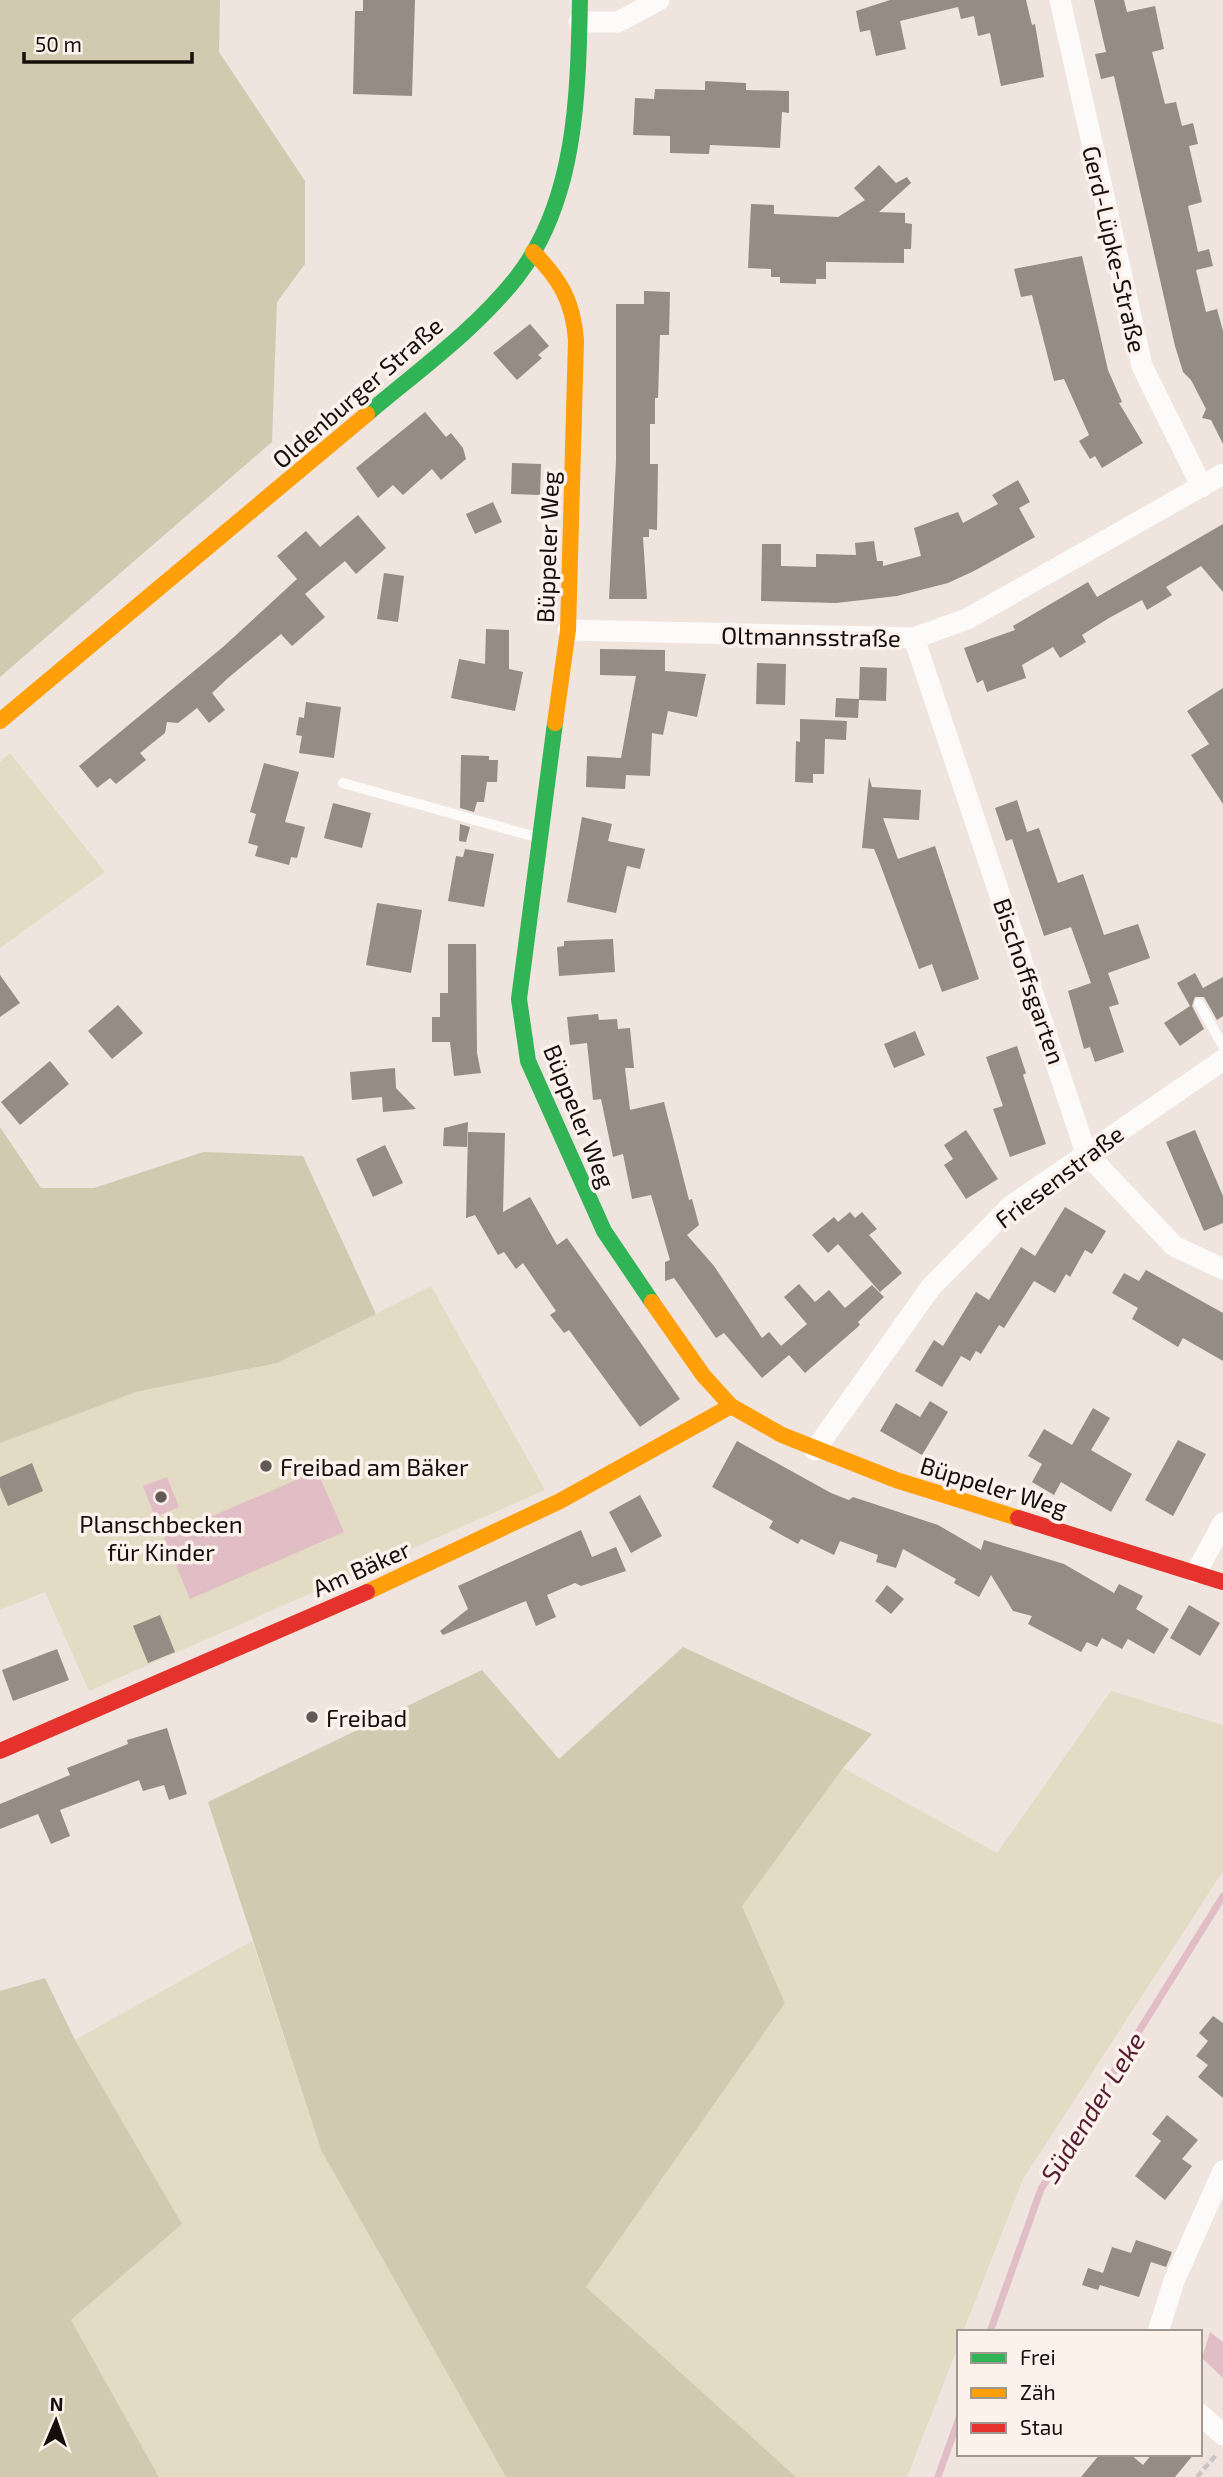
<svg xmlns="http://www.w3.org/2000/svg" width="1223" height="2477" font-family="'Exo 2',sans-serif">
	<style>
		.green { fill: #e3dbc4 }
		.forest { fill: #d2cab0 }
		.water { fill: #e1bec6 }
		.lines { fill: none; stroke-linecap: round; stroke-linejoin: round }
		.stream { stroke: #e1bec6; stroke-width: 7 }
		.building { fill: #958c83 }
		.path { stroke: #cac6c5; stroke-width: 4.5; stroke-dasharray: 7 3.5; stroke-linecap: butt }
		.lane { stroke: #fdfbfa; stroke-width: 10 }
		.street { stroke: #fdfbfa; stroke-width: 21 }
		.fast { stroke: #30b455; stroke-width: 16 }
		.slow { stroke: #ff9f0a; stroke-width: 16 }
		.jam { stroke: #e5322d; stroke-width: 16 }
		.poi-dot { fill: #615a55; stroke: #fcf1eb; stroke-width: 2.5 }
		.labels { text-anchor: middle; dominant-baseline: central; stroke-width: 7; stroke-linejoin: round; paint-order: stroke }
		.street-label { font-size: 24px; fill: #150f0b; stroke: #fcf1eb }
		.poi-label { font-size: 24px; fill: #150f0b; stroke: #fcf1eb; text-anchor: start }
		.water-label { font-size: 26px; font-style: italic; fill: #541c32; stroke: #fcf1eb }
	</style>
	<rect width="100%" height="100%" fill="#efe4de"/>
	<path class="green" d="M10 753 105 872 0 948V762Z
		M431 1286 545 1490 89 1691 45 1592 0 1610V1443L136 1392 277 1363Z
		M1111 1691 1223 1725V1871L1023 2179 963 2332H959V2344L907 2477H796L586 2287 785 2003 742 1906 843 1768 997 1853Z
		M252 1941 321 2150 506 2477H159L71 2320 182 2224 75 2040Z"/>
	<path class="forest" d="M0 0H220L219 52 305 181V264L277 302 272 442 0 677Z
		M0 1127 41 1188H94L203 1152 303 1156 376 1314 277 1363 136 1392 0 1443Z
		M683 1647 872 1734 843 1768 742 1906 785 2003 586 2287 796 2477H506L321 2150 208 1802 482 1670 559 1759Z
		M45 1978 75 2040 182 2224 71 2320 159 2477H0V1991Z"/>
	<path class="water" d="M317 1471 344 1532 190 1599 164 1537Z
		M167 1477 179 1507 155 1517 143 1486Z
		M1210 2332 1223 2342V2378L1202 2358Z"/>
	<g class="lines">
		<path class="stream" d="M990 2332 1041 2189 1223 1896
			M938 2477 959 2418"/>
	</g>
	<path class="building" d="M363 0H415L412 96 353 94 355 11H363Z
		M890 0H1026L1032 25 1035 24 1044 77 1001 86 990 33 978 36 974 16 961 19 958 7 900 21 906 49 876 56 870 30 860 32 856 11Z
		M1094 0H1124L1127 12 1155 6 1164 49 1152 52 1165 104 1176 102 1182 126 1193 123 1198 144 1189 146 1202 202 1188 206 1198 252 1209 249 1213 266 1196 270 1206 312 1217 309 1223 331V444L1211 420 1202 418 1206 409 1191 380 1183 372 1175 346 1114 76 1101 79 1095 54 1106 52Z
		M705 81 746 83V90L789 91V113L782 112 780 148 710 145 709 154 670 153V136L633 135 635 98 654 99 655 89 705 90Z
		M879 165 896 183 907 177 911 183 879 212 905 213V223L912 224 911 249H904V263L826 262V279H816V284L780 283V277H771V269L748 268 751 204 774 205V214L838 217 865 200 854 188Z
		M1082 256 1108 370 1122 402 1119 403 1143 443 1102 468 1095 456 1090 459 1079 441 1089 435 1064 379 1054 381 1032 295 1021 297 1014 269Z
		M644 291 670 292 669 335H660L658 398H655V424H650V464H658L657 530 649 529V537H643L647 599H609L616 461V304H644Z
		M530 324 549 346 538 355 542 358 517 380 493 353Z
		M425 412 446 437 451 433 463 448 466 459 441 480 432 469 403 495 393 485 378 498 356 468Z
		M512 463 541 464 540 495 511 494Z
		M1018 480 1030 502 1019 508 1035 537 974 571 948 583 897 596 836 603 761 601 762 544H781V566L816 567V554L856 555 855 543 874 541 877 561H883V566L921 556 914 528 958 512 963 523 998 504 992 495Z
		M493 502 502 522 475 534 466 514Z
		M358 515 386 548 356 574 345 561 305 594 325 617 292 646 281 634 228 678 212 693 225 710 209 723 197 708 178 723 167 722 165 733 140 753 146 760 116 784 110 778 97 788 79 766 223 647 297 579 277 556 306 531 320 547Z
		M1223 524V592L1201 566 1166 587 1172 595 1147 610 1142 600 1109 618 1082 635 1086 642 1060 658 1053 647 1022 665 1026 678 987 692 983 680 977 683 964 648 1015 630 1013 626 1088 582 1097 597Z
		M384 573 404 576 398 622 377 619Z
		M486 629 509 630V669L523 672 515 711 451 698 459 659 485 664Z
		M600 649 665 650V671L706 674 697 717 668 711 663 735 652 733 650 776 626 775 625 789 586 787 587 756 621 758 636 676 600 675Z
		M757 663 786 664 785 705 756 704Z
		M860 667 887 668 886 701 859 700 858 718 835 717 836 698 859 699Z
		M1223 688V804L1191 755 1209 744 1187 711Z
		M306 702 341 707 334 758 299 753 302 736 296 735 299 717 304 718Z
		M800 719 847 721 846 740 825 739 824 774H813V783L795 782 796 741 800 742Z
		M461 755 489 756V760H498L497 782H487L484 802H477L474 812 460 808Z
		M264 763 299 772 285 822 305 827 297 858 291 857 289 865 255 856 258 846 248 843 256 814 250 812Z
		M869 777 872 787 921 790 919 820 883 818 898 859 935 846 979 979 942 992 932 964 919 969 879 861 874 849 862 848Z
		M1017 800 1027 832 1039 828 1058 883 1083 874 1104 935 1138 924 1150 958 1108 973 1119 1004 1109 1007 1124 1052 1095 1062 1090 1047 1084 1049 1068 991 1091 983 1071 927 1044 936 1012 839 1006 841 995 808Z
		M333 803 371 813 362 848 324 838Z
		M582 817 612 824 608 841 645 849 640 869 627 866 616 913 567 902Z
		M460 824 470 827 466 842 459 841Z
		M465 849 494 854 484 907 448 901 456 856 463 857Z
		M377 903 422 910 411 973 366 965Z
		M613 939 615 972 559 976 557 947 564 946V941Z
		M448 944H476L477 1053 481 1073 454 1076 450 1042H432V1017H440V993H448Z
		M1195 973 1203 988 1223 977V1016L1217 1020 1204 997H1195L1192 1006 1204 1029 1180 1046 1164 1023 1190 1006 1177 983Z
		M0 975 20 1003 0 1017Z
		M118 1005 143 1033 112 1059 88 1031Z
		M598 1014 599 1020 617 1019 618 1029 630 1028 634 1068H625L630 1110 664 1102 689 1200 692 1199 699 1225 687 1235 714 1266 762 1338 769 1332 781 1346 807 1324 784 1297 799 1284 815 1302 829 1290 845 1308 872 1285 884 1297 858 1322 860 1325 805 1373 789 1355 762 1378 724 1333 716 1338 674 1278 665 1281V1262L670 1260 651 1195 632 1199 623 1154 613 1157 601 1099 593 1100 587 1043 570 1045 567 1017Z
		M915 1031 925 1055 894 1068 884 1044Z
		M1017 1046 1026 1073 1023 1075 1046 1144 1010 1157 993 1109 1003 1106 986 1057Z
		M50 1061 69 1084 20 1125 1 1102Z
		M395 1068 396 1088 416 1109 383 1112 382 1097 352 1100 350 1072Z
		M468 1122 467 1147 443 1146 444 1128Z
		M966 1130 998 1179 966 1199 944 1165 953 1159 944 1145Z
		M1195 1130 1223 1196V1223L1204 1231 1166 1142Z
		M468 1132 505 1133 503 1212 530 1197 557 1245 567 1238 680 1399 640 1427 569 1330 564 1333 550 1315 556 1311 523 1263 516 1269 504 1252 498 1255 475 1215 466 1218Z
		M385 1145 403 1183 373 1197 356 1159Z
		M1065 1207 1106 1231 1092 1254 1085 1250 1070 1277 1066 1274 1055 1293 1034 1281 1004 1328 999 1325 981 1354 976 1351 970 1361 961 1356 942 1387 915 1371 934 1340 943 1346 976 1292 989 1300 1021 1247 1035 1256Z
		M850 1212 855 1218 862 1212 877 1229 869 1235 902 1273 880 1292 838 1244 828 1253 812 1235 834 1217 838 1222Z
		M1146 1270 1223 1313V1361L1183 1338 1178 1347 1132 1319 1138 1308 1112 1293 1124 1273 1139 1281Z
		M930 1401 948 1412 922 1455 880 1431 896 1403 920 1417Z
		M1093 1408 1110 1418 1091 1450 1132 1474 1111 1512 1061 1482 1054 1495 1032 1482 1042 1464 1028 1456 1044 1429 1072 1445Z
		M1178 1440 1206 1454 1173 1516 1145 1500Z
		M737 1441 831 1493 849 1500 853 1497 938 1525 981 1550 984 1540 1064 1564 1114 1593 1119 1584 1143 1596 1136 1609 1169 1629 1154 1654 1128 1639 1122 1649 1102 1638 1097 1647 1087 1642 1081 1652 1028 1624 1032 1616 1013 1611 991 1575 979 1597 954 1583 956 1579 903 1549 896 1568 876 1562 878 1555 840 1541 834 1555 801 1539 798 1544 769 1528 773 1521 712 1487Z
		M32 1463 43 1491 8 1506 0 1487V1477Z
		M640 1495 662 1536 631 1553 609 1512Z
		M581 1530 592 1557 616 1547 626 1571 581 1586 575 1583 547 1595 556 1617 536 1626 526 1601 443 1635 440 1631 468 1609 458 1586Z
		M887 1585 904 1599 891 1614 875 1601Z
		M1189 1605 1220 1623 1200 1656 1170 1638Z
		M160 1615 175 1652 148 1663 133 1626Z
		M57 1649 69 1680 13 1701 2 1670Z
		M167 1728 187 1794 169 1800 164 1785 143 1791 139 1780 60 1810 70 1836 51 1844 38 1814 0 1829V1804L70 1775 67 1768 128 1744 127 1740Z
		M1213 2016 1223 2023V2098L1198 2077 1208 2065 1196 2056 1208 2041 1199 2033Z
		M1167 2115 1198 2140 1182 2159 1192 2166 1165 2200 1135 2176 1161 2141 1152 2134Z
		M1136 2240 1172 2252 1166 2267 1151 2262 1139 2297 1100 2285 1098 2290 1082 2285 1088 2268 1103 2273 1112 2247 1131 2253Z
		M1100 2454H1130L1143 2465 1152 2454H1194L1175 2477H1081Z"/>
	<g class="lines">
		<path class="path" d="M1197 2477 1217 2454"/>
		<path class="lane" d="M343 783 536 837
			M1199 1003 1223 1046"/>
		<path class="street" d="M1060 0 1142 366 1202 487
			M579 22H618L659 0
			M568 630 914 638 967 619 1223 474
			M914 638 1086 1153 1174 1246 1223 1269
			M815 1450 931 1287 1011 1206 1223 1060
			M1196 1573 1223 1523
			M1158 2332 1174 2281 1223 2171
			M1200 2414 1223 2435"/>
		<path class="fast" d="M367 414C419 370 475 330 517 277 577 199 578 93 580 0
			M555 723 519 999 528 1061 604 1231 652 1302"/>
		<path class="slow" d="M533 252C560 279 573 301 576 340L568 630 555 723
			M0 721 367 414
			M652 1302 703 1375 731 1406 782 1435 896 1480 1018 1518
			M367 1592 560 1501 731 1406"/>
		<path class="jam" d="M1018 1518 1223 1582
			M0 1751 367 1592"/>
	</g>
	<g class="poi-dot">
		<circle cx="266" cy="1466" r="7"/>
		<circle cx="161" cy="1497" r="7"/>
		<circle cx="312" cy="1717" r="7"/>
	</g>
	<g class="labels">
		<g class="street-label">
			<text transform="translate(1115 249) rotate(77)">Gerd-Lüpke-Straße</text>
			<text transform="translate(357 392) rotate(-41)">Oldenburger Straße</text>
			<text transform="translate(547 547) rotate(-88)">Büppeler Weg</text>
			<text transform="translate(811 636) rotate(1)">Oltmannsstraße</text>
			<text transform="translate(1030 981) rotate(71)">Bischoffsgarten</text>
			<text transform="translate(580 1116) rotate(68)">Büppeler Weg</text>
			<text transform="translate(1059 1176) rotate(-37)">Friesenstraße</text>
			<text transform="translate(994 1486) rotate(17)">Büppeler Weg</text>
			<text transform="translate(361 1568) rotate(-24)">Am Bäker</text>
		</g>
		<g class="poi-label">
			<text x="280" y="1466">Freibad am Bäker</text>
			<text x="161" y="1523" text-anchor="middle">Planschbecken<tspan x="161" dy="28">für Kinder</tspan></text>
			<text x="326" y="1717">Freibad</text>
		</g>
		<g class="water-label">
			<text transform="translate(1092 2107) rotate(-58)">Südender Leke</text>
		</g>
	</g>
	<rect x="957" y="2330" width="245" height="126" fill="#fcf1eb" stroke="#a09791" stroke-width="2"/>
	<rect x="971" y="2353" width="35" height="10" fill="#30b455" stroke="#a09791" stroke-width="2"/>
	<text x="1020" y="2365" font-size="21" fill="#150f0b">Frei</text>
	<rect x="971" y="2388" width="35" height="10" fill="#ff9f0a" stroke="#a09791" stroke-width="2"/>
	<text x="1020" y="2400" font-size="21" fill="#150f0b">Zäh</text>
	<rect x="971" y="2423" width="35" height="10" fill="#e5322d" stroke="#a09791" stroke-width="2"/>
	<text x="1020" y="2435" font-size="21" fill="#150f0b">Stau</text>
	<g transform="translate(56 2421) rotate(2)" stroke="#fcf1eb" stroke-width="5" paint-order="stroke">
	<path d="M0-5L12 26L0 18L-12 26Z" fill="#150f0b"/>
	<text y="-10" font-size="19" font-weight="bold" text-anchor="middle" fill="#150f0b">N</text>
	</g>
	<path d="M24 52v10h168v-10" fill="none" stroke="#150f0b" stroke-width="3.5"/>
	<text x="35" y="52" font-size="21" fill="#150f0b" stroke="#fcf1eb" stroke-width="5" paint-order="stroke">50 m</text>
</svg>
